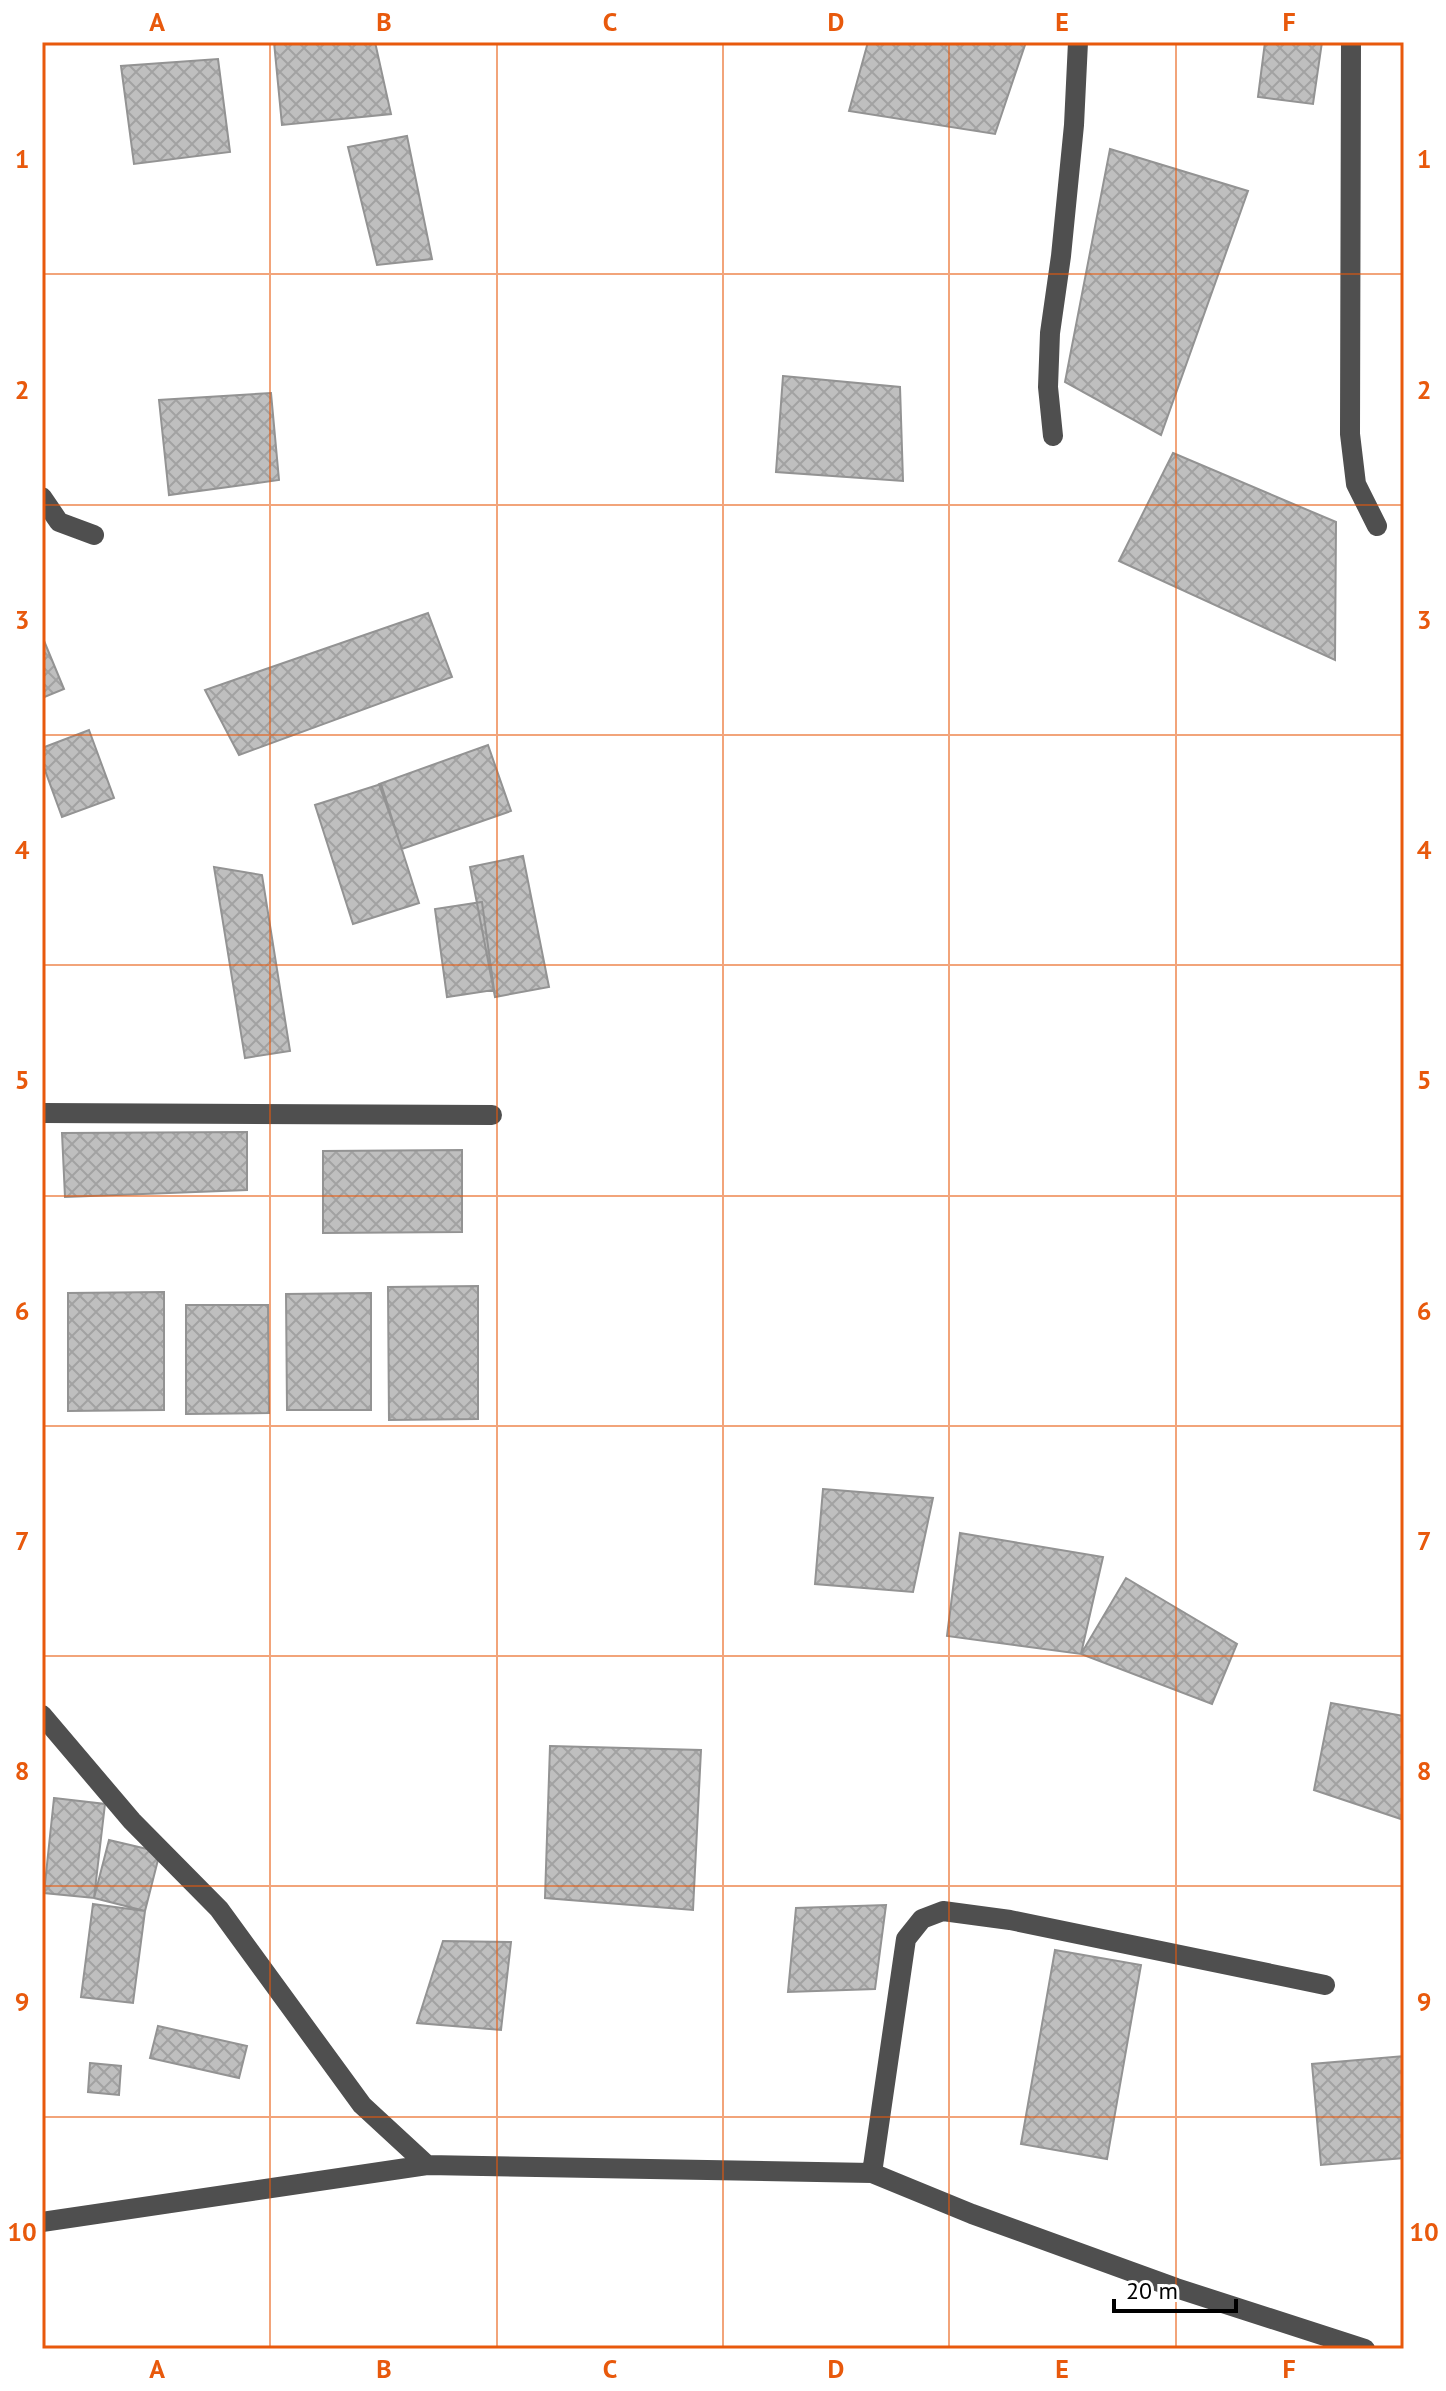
<svg xmlns="http://www.w3.org/2000/svg" width="1446" height="2391" font-family="'PT Sans',sans-serif">
	<style>
		.building { fill: url(#building-cross-hatch); stroke: #939393; stroke-width: 2 }
		.lines { fill: none; stroke-linecap: round; stroke-linejoin: round }
		.minor { stroke: #4f4f4f; stroke-width: 20 }
		.grid { fill: none; stroke: #e8590c; stroke-width: 2; stroke-opacity: 0.55 }
		.neatline { fill: none; stroke: #e8590c; stroke-width: 3 }
		.grid-label { font-size: 26px; text-anchor: middle; font-weight: bold; fill: #e8590c }
	</style>
	<defs>
		<pattern id="building-cross-hatch" width="8" height="8" patternUnits="userSpaceOnUse" patternTransform="scale(2)"><rect width="8" height="8" fill="#bfbfbf"/><path d="M0 0l8 8M0 8l8-8" fill="none" stroke="#a2a2a2"/></pattern>
	</defs>
	<rect width="100%" height="100%" fill="#fff"/>
	<path class="building" d="M274 42H375L391 114 282 125Z
		M868 42H1026L995 134 849 111Z
		M1265 42H1322L1313 104 1258 97Z
		M218 59 230 152 134 164 121 66Z
		M407 136 432 259 377 265 348 147Z
		M1110 149 1248 191 1161 435 1065 382Z
		M783 376 900 387 903 481 776 472Z
		M271 393 279 480 169 495 159 400Z
		M1173 453 1336 522 1335 660 1119 561Z
		M428 613 452 677 239 755 205 690Z
		M42 636 64 689 42 698Z
		M89 730 114 798 62 817 42 762V748Z
		M488 745 511 811 402 849 379 784Z
		M381 784 419 903 353 924 315 805Z
		M523 856 549 987 495 997 470 867Z
		M214 867 262 875 290 1051 245 1058Z
		M482 902 494 990 447 997 435 909Z
		M247 1132V1190L65 1197 62 1133Z
		M462 1150V1232L323 1233V1151Z
		M478 1286V1419L389 1420 388 1287Z
		M164 1292V1410L68 1411V1293Z
		M371 1293V1410H287L286 1294Z
		M186 1305H268L269 1413 186 1414Z
		M823 1489 933 1498 913 1592 815 1584Z
		M960 1533 1103 1557 1081 1654 947 1636Z
		M1126 1578 1237 1644 1212 1704 1081 1654Z
		M1331 1703 1404 1716V1820L1314 1790Z
		M550 1746 701 1750 693 1910 545 1898Z
		M54 1798 105 1804 94 1898 44 1893Z
		M109 1840 160 1852 145 1911 94 1898Z
		M93 1904 145 1911 133 2003 81 1997Z
		M886 1905 875 1989 788 1992 796 1908Z
		M443 1941 511 1942 501 2030 417 2023Z
		M1055 1950 1141 1965 1107 2159 1021 2144Z
		M158 2026 247 2046 239 2078 150 2058Z
		M1404 2056V2158L1321 2165 1312 2064Z
		M90 2063 121 2066 119 2095 88 2092Z"/>
	<g class="lines">
		<path class="minor" d="M1351 42 1350 434 1356 484 1377 526
			M1053 436 1048 387 1050 333 1061 256 1074 125 1078 42
			M42 497 59 522 94 535
			M42 1113 492 1115
			M42 1715 132 1821 219 1909 362 2105 427 2165
			M872 2173 906 1939 922 1919 943 1911 1010 1920 1325 1985
			M42 2222 427 2165 872 2173 972 2214 1176 2288 1365 2349"/>
	</g>
	<path class="grid" d="M270 42V2349M497 42V2349M723 42V2349M949 42V2349M1176 42V2349M42 274H1404M42 505H1404M42 735H1404M42 965H1404M42 1196H1404M42 1426H1404M42 1656H1404M42 1886H1404M42 2117H1404"/>
	<rect width="1446" height="2391" fill="none" stroke="#ffffff" stroke-width="88"/>
	<path d="M1114 2299v12h122v-12" fill="none" stroke="#000000" stroke-width="4"/>
	<text x="1126" y="2299" font-size="24" fill="#000000" stroke="#ffffff" stroke-width="6" paint-order="stroke">20 m</text>
	<rect x="44" y="44" width="1358" height="2303" class="neatline"/>
	<g class="grid-label">
		<text x="157" y="31">A</text>
		<text x="384" y="31">B</text>
		<text x="610" y="31">C</text>
		<text x="836" y="31">D</text>
		<text x="1062" y="31">E</text>
		<text x="1289" y="31">F</text>
		<text x="22" y="168">1</text>
		<text x="1424" y="168">1</text>
		<text x="22" y="399">2</text>
		<text x="1424" y="399">2</text>
		<text x="22" y="629">3</text>
		<text x="1424" y="629">3</text>
		<text x="22" y="859">4</text>
		<text x="1424" y="859">4</text>
		<text x="22" y="1089">5</text>
		<text x="1424" y="1089">5</text>
		<text x="22" y="1320">6</text>
		<text x="1424" y="1320">6</text>
		<text x="22" y="1550">7</text>
		<text x="1424" y="1550">7</text>
		<text x="22" y="1780">8</text>
		<text x="1424" y="1780">8</text>
		<text x="22" y="2011">9</text>
		<text x="1424" y="2011">9</text>
		<text x="22" y="2241">10</text>
		<text x="1424" y="2241">10</text>
		<text x="157" y="2378">A</text>
		<text x="384" y="2378">B</text>
		<text x="610" y="2378">C</text>
		<text x="836" y="2378">D</text>
		<text x="1062" y="2378">E</text>
		<text x="1289" y="2378">F</text>
	</g>
</svg>
